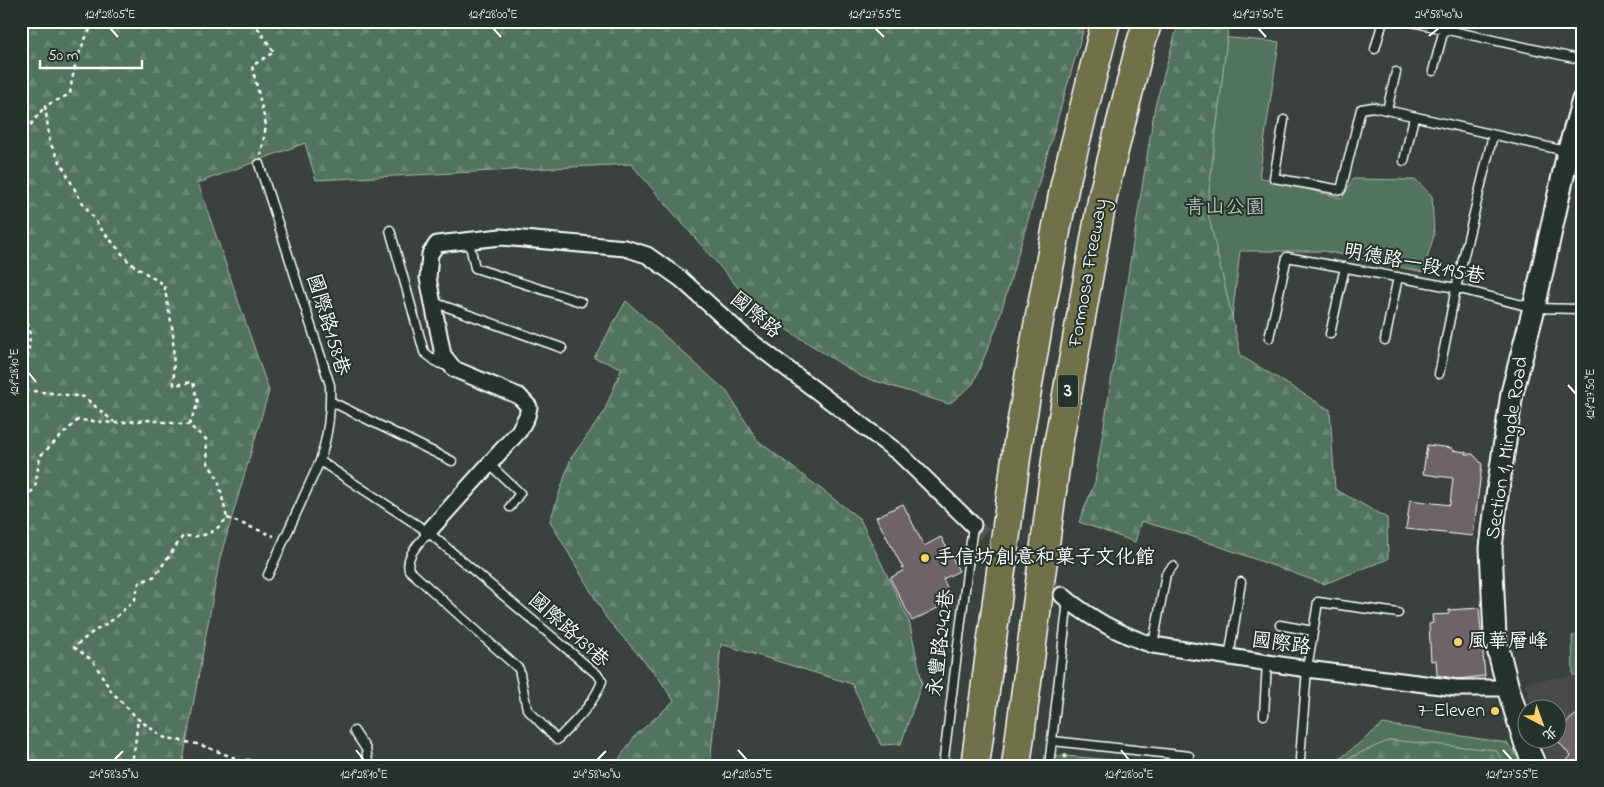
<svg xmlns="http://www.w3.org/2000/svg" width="1604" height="787" font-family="'Indie Flower','LXGW WenKai TC',sans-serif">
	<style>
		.built { fill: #4a4b4a }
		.green { fill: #51735e; stroke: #a8b9ae }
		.forest { fill: url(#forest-firs); stroke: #a8b9ae }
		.building { fill: #6d6367; stroke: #fff }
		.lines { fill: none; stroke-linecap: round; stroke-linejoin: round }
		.street-tunnel { stroke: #4f5451; stroke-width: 15; stroke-dasharray: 15 8; stroke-linecap: butt }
		.lane-casing { stroke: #fff; stroke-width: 11 }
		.street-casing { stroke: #fff; stroke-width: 19 }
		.secondary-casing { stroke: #fff; stroke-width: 25 }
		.highway-casing { stroke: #fff; stroke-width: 31 }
		.path { stroke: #fff; stroke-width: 2.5; stroke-dasharray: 4 4; stroke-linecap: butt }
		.lane { stroke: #26332d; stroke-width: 8 }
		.street { stroke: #26332d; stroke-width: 15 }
		.secondary { stroke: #26332d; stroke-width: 21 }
		.highway { stroke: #70704a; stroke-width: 28 }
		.ticks { fill: none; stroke: #fff; stroke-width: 2 }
		.poi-dot { fill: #ffd166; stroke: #26332d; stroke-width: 2 }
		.labels { text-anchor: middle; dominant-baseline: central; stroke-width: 4; stroke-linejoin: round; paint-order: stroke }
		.shield { fill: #26332d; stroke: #bec2c0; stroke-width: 1 }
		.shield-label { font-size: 19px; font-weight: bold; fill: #fff }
		.park-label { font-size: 20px; fill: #b1c0b7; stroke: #26332d }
		.street-label { font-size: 20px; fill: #fff; stroke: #26332d }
		.poi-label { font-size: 20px; fill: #fff; stroke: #26332d; text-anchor: start }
		.neatline { fill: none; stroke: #fff; stroke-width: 2 }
		.ticks-label { font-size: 12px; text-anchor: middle; fill: #fff }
	</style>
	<defs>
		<pattern id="forest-firs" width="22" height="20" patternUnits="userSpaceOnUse" patternTransform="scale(1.25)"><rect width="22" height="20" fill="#51735e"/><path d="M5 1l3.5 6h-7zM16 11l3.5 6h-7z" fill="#6b8876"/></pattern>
	</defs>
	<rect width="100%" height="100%" fill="#3b413e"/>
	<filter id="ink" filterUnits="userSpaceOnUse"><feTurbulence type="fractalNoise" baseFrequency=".02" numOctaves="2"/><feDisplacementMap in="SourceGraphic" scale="10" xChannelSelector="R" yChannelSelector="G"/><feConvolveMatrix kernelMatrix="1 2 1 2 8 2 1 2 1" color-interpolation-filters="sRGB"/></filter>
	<g filter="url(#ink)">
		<path class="built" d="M1583 674V766H1550L1541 740H1556V710L1532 709 1525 682Z"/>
		<path class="green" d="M1218 37 1279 42 1259 177 1342 198 1353 179 1416 180 1432 196 1434 235 1423 272 1324 251H1240L1232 318 1185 156Z
			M1572 636H1583V674L1573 675Z
			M1383 724 1507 743 1525 766H1331Z
			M1054 755 1170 765 1172 766H1052Z"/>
		<path class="forest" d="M21 21H1086L997 326 973 384 949 404 862 377 760 313 631 164 316 180 305 143 198 183 269 391 220 558 182 766H21Z
			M1179 21H1229L1207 209 1241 356 1330 410 1335 489 1387 518 1388 559 1324 584 1185 534 1141 521 1135 542 1079 522 1095 482 1155 106Z
			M626 301 727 392 757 440 860 519 909 621 922 682 901 744 881 745 852 684 721 644 710 766H614L635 736 674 701 658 677 607 619 550 521 571 458 603 414 622 368 594 358Z
			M1390 740 1496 750 1505 766H1342L1344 760Z"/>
		<path class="building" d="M1427 445 1452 448V450L1466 452V454H1473L1482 464 1473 536 1406 529 1410 500 1450 505 1453 478 1423 474Z
			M903 504 924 546 941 537 959 571 943 579 953 600 912 621 890 578 904 570 876 517Z
			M1479 608 1485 676 1458 679 1437 675 1436 660 1431 661 1429 624 1433 623 1432 615 1449 614V610Z
			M1583 709V766H1572L1567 760 1571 756 1556 739V731Z"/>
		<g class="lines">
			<path class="street-tunnel" d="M973 525 1062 595"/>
			<g class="lane-casing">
				<path id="lane" d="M1407 21 1583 60
					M1375 49 1383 21
					M1433 71 1444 29
					M1387 110 1396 72
					M1284 120 1274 178 1341 190 1361 109 1373 107 1583 155
					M1404 161 1414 117
					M259 164 330 385C331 413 328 434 320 461L428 532 599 676 602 681C594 704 574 722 557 740L527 709 519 669 409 570C405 555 420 543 428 532
					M390 230 424 352 438 363 450 367
					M469 241 475 268 581 302
					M433 302 562 348
					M1330 334 1345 267
					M1269 338 1287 257 1456 288 1534 308 1579 309 1583 306
					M1385 340 1398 277
					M1439 374 1456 288 1493 135
					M330 401 452 461
					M489 464 520 493 510 507
					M268 575 320 461
					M1280 625 1313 631
					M1153 645 1166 574 1173 566
					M1229 658 1241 582
					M1264 715 1267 662
					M354 731 366 749 369 766
					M1053 741 1189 756
					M1300 759 1307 669 1318 602 1398 613
					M248 764 250 766
					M740 766H741
					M943 766 973 525
					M1049 766 1068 600"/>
			</g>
			<g class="street-casing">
				<path id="street" d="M428 532 519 431 527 416 529 407 519 396 454 369 443 355 428 278 430 254 437 244 501 237 625 248 647 255 681 279 744 336 900 454 973 525
					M1062 595C1087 617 1121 635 1153 645L1307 669 1456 688H1508"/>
			</g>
			<g class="secondary-casing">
				<path id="secondary" d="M1535 766 1526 745 1508 688 1495 637 1491 548 1497 496 1512 393 1534 308 1568 153 1583 100"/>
			</g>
			<g class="highway-casing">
				<path id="highway" d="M975 766 1018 443 1038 326 1065 184 1106 21
					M1016 766 1058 445 1103 195 1140 46 1148 21"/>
			</g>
			<path class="path" d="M253 21 274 52 252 66 266 125 261 155
				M94 22C81 45 73 67 70 94L45 106 50 143 80 199 102 230 130 263 164 285 173 332 174 385 193 382 198 403 189 425 206 439 208 463 218 479 227 518C213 535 204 537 183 536L155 576 139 583 135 599 114 619 93 632 74 647 93 661 111 691 138 719 163 737 201 745 240 760
				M21 138 45 106
				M21 283 30 335 25 390 21 398
				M25 390 84 397 114 422
				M21 506 35 487 40 456 78 420 115 423 149 420 189 425
				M227 518 274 536
				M130 766 134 753 138 719
				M1065 766 1064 763 1066 752"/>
			<use href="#lane" class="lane"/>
			<use href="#street" class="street"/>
			<use href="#secondary" class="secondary"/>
			<use href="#highway" class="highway"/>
		</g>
	</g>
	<path class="ticks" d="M110 28 118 37M493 28 501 37M875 28 884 37M1258 28 1266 37M1429 36 1439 28M28 372 36 382M1568 385 1576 394M356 750 364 760M738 750 747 760M1121 750 1129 760M1503 750 1512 760M114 760 123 751M597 760 606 751"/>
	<g class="poi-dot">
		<circle cx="925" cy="558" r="5"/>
		<circle cx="1458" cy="642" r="5"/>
		<circle cx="1495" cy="711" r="5"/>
	</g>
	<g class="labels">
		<rect class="shield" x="1058" y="374.5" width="20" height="33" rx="4"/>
		<g class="shield-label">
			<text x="1068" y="391">3</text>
		</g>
		<g class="park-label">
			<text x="1225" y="208">青山公園</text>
		</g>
		<g class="street-label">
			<text transform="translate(1414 265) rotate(11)">明德路一段195巷</text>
			<text transform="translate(1089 273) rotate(-80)">Formosa Freeway</text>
			<text transform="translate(755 316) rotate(40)">國際路</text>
			<text transform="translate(327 325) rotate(73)">國際路158巷</text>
			<text transform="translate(1508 448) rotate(-81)">Section 1, Mingde Road</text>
			<text transform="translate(568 631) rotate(42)">國際路139巷</text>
			<text transform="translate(942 643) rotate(-83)">永豐路242巷</text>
			<text transform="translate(1281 645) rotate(8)">國際路</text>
		</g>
		<g class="poi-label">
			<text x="935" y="558">手信坊創意和菓子文化館</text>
			<text x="1468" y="642">風華層峰</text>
			<text x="1485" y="711" text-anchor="end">7-Eleven</text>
		</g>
	</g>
	<rect width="1604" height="787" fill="none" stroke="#26332d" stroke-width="55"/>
	<g transform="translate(1542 724) rotate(139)"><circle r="24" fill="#26332d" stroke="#7d8581"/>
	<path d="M0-4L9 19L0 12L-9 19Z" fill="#ffd166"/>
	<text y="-8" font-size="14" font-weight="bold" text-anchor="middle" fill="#ffffff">北</text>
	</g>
	<path d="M40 60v8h102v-8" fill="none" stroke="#ffffff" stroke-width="2.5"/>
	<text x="48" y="60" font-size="15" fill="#ffffff" stroke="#26332d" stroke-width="4" paint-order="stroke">50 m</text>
	<rect x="28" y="28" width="1548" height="732" class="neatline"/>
	<g class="ticks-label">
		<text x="110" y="18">121°28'05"E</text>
		<text x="493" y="18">121°28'00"E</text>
		<text x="875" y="18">121°27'55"E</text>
		<text x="1258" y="18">121°27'50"E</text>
		<text x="1439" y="18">24°58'40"N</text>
		<text transform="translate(14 372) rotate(-90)" y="4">121°28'10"E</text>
		<text transform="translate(1590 394) rotate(-90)" y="4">121°27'50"E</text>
		<text x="114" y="778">24°58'35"N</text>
		<text x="364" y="778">121°28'10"E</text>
		<text x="597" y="778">24°58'40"N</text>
		<text x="747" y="778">121°28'05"E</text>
		<text x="1129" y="778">121°28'00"E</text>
		<text x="1512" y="778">121°27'55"E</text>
	</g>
</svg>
